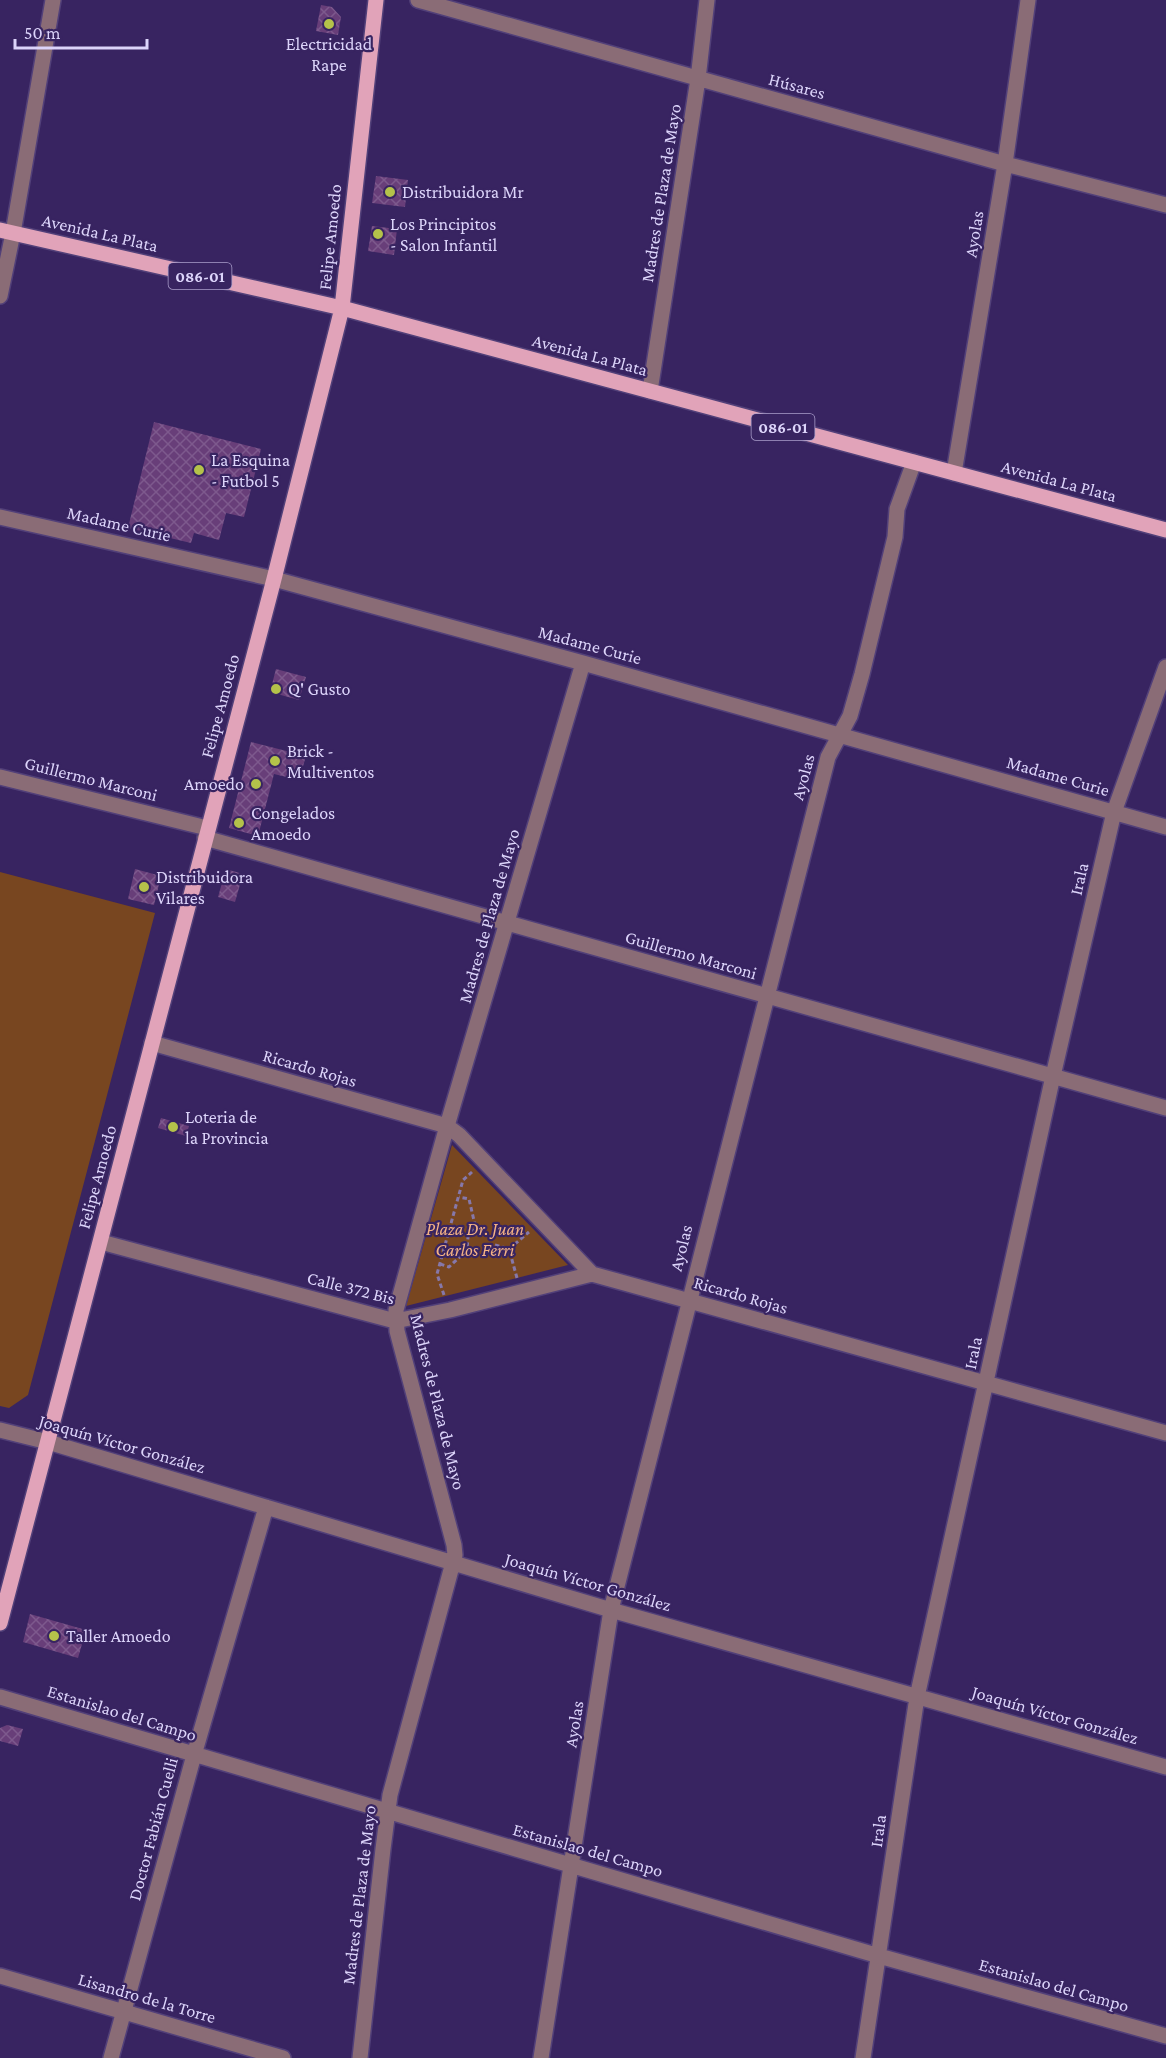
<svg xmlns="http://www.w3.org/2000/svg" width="1166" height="2058" font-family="'Crimson Pro',serif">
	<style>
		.green { fill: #784620 }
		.building { fill: url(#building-cross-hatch) }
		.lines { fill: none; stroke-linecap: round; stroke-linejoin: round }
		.minor-casing { stroke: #524079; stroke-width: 18 }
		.major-casing { stroke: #524079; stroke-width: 18 }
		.path { stroke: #8678aa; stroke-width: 3; stroke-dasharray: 4.5 3; stroke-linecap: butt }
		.minor { stroke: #8a6c76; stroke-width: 15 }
		.major { stroke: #e1a3b9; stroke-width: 15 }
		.poi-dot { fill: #b4c24a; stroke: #382461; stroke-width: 2 }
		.labels { text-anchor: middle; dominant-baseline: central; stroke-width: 4.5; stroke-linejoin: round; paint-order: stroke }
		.shield { fill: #382461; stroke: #ab9fcc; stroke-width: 1.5 }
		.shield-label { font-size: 16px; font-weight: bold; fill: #dcd4fa }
		.poi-label { font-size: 18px; fill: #dcd4fa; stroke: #382461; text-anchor: start }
		.street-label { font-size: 18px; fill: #dcd4fa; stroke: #382461 }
		.park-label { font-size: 18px; font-style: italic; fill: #f5b385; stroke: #382461 }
	</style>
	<defs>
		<pattern id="building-cross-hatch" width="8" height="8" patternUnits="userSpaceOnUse" patternTransform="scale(1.5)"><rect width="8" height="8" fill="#683e79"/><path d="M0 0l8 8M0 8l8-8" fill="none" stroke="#7d598d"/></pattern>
	</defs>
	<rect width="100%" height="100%" fill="#382461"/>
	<path class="green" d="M0 872 155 913 28 1395 9 1408 0 1406Z
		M452 1145 568 1265 406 1306Z"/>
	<path class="building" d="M321 5 332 7 341 17 338 35 316 31Z
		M376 176 408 180 405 207 372 203Z
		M372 226 397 229 394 255 368 251Z
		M154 422 261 449 244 517 226 513 219 540 194 533 191 543 128 528Z
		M276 669 306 677 299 700 270 692Z
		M251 742 306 756 299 780 274 774 258 836 229 828Z
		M135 869 161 876 154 905 128 899Z
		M226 869 243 874 235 902 218 897Z
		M161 1118 189 1126 186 1136 158 1128Z
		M30 1614 86 1630 78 1658 23 1642Z
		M7 1725 23 1729 18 1746 0 1741V1728Z"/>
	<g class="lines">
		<g class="minor-casing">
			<path id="minor" d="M418 0 1005 164 1166 205
				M0 296 13 233 53 0
				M650 391 698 79 707 0
				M954 473 1005 164 1028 0
				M0 517 274 579 583 663 1166 827
				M0 777 207 828
				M205 838 1166 1108
				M152 1043 447 1126 459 1135 592 1274 1166 1433
				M101 1242 395 1321 450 1310 592 1274
				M0 1430 48 1442 611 1610 1166 1767
				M0 1697 879 1956 1166 2036
				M0 1976 283 2058
				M111 2058 194 1755 266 1507
				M360 2058 383 1849 390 1795 455 1555 454 1545 397 1331 396 1310 447 1126 583 663
				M541 2058 611 1610 828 757 850 716 862 674 895 537 897 509 914 462
				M863 2058 917 1697 1053 1076 1114 812 1166 667"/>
		</g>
		<g class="major-casing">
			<path id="major" d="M0 230 342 308 1166 530
				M0 1623 274 579 342 308 376 0"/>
		</g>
		<path class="path" d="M495 1245 509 1249
			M440 1264 449 1267 467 1250 468 1237 475 1225 469 1199 459 1197
			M517 1278 509 1249 529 1232
			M444 1295 437 1274 463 1180 472 1172"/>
		<use href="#minor" class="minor"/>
		<use href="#major" class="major"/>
	</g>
	<g class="poi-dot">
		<circle cx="329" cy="24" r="6"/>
		<circle cx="390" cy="192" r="6"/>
		<circle cx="378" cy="234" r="6"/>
		<circle cx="199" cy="470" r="6"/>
		<circle cx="276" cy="689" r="6"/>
		<circle cx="275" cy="761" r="6"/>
		<circle cx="256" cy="784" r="6"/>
		<circle cx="239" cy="823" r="6"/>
		<circle cx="144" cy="887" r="6"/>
		<circle cx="173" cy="1127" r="6"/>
		<circle cx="54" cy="1636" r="6"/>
	</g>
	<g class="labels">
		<g class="shield">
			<rect x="168.5" y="263" width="63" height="26" rx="4.5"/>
			<rect x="751.5" y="414" width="63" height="26" rx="4.5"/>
		</g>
		<g class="shield-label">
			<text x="200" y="276">086-01</text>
			<text x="783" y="427">086-01</text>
		</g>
		<g class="poi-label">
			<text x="329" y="44" text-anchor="middle">Electricidad<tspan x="329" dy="21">Rape</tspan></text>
			<text x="402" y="192">Distribuidora Mr</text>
			<text x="390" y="224">Los Principitos<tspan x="390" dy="21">- Salon Infantil</tspan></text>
			<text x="211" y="460">La Esquina<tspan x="211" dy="21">- Futbol 5</tspan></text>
			<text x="288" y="689">Q' Gusto</text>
			<text x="287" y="751">Brick -<tspan x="287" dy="21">Multiventos</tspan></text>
			<text x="244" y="784" text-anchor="end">Amoedo</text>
			<text x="251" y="813">Congelados<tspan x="251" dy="21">Amoedo</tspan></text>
			<text x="156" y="877">Distribuidora<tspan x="156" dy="21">Vilares</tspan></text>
			<text x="185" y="1117">Loteria de<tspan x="185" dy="21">la Provincia</tspan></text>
			<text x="66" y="1636">Taller Amoedo</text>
		</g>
		<g class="street-label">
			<text transform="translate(797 86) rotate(15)">Húsares</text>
			<text transform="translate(661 193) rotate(-81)">Madres de Plaza de Mayo</text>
			<text transform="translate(100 233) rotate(13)">Avenida La Plata</text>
			<text transform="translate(974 234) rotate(-81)">Ayolas</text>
			<text transform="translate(330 237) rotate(-84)">Felipe Amoedo</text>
			<text transform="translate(590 355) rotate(15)">Avenida La Plata</text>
			<text transform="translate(1059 481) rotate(15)">Avenida La Plata</text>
			<text transform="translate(119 524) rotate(13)">Madame Curie</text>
			<text transform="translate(590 645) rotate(15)">Madame Curie</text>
			<text transform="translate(220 706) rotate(-75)">Felipe Amoedo</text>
			<text transform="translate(1058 776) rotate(16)">Madame Curie</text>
			<text transform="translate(803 777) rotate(-75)">Ayolas</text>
			<text transform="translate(91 779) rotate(14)">Guillermo Marconi</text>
			<text transform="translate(1079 879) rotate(-77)">Irala</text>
			<text transform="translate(489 916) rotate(-74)">Madres de Plaza de Mayo</text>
			<text transform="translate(691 955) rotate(16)">Guillermo Marconi</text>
			<text transform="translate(310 1068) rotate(16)">Ricardo Rojas</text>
			<text transform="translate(97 1177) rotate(-75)">Felipe Amoedo</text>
			<text transform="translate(681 1248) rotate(-76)">Ayolas</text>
			<text transform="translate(351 1288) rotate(14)">Calle 372 Bis</text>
			<text transform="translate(741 1295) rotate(16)">Ricardo Rojas</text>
			<text transform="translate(973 1353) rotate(-78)">Irala</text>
			<text transform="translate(438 1402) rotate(76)">Madres de Plaza de Mayo</text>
			<text transform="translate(122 1444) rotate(16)">Joaquín Víctor González</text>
			<text transform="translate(588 1582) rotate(16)">Joaquín Víctor González</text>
			<text transform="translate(122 1713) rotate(17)">Estanislao del Campo</text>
			<text transform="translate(1055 1715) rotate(16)">Joaquín Víctor González</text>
			<text transform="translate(574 1724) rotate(-81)">Ayolas</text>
			<text transform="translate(153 1829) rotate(-75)">Doctor Fabián Cuelli</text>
			<text transform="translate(878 1831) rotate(-82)">Irala</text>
			<text transform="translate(588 1850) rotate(16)">Estanislao del Campo</text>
			<text transform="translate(359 1895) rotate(-83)">Madres de Plaza de Mayo</text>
			<text transform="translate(1054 1985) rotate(16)">Estanislao del Campo</text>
			<text transform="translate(147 1998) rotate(16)">Lisandro de la Torre</text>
		</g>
		<g class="park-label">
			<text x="475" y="1229">Plaza Dr. Juan<tspan x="475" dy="21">Carlos Ferri</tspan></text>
		</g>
	</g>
	<path d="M15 39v9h132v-9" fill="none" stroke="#dcd4fa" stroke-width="3"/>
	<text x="24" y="39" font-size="18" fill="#dcd4fa" stroke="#382461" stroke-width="4.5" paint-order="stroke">50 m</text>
</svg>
